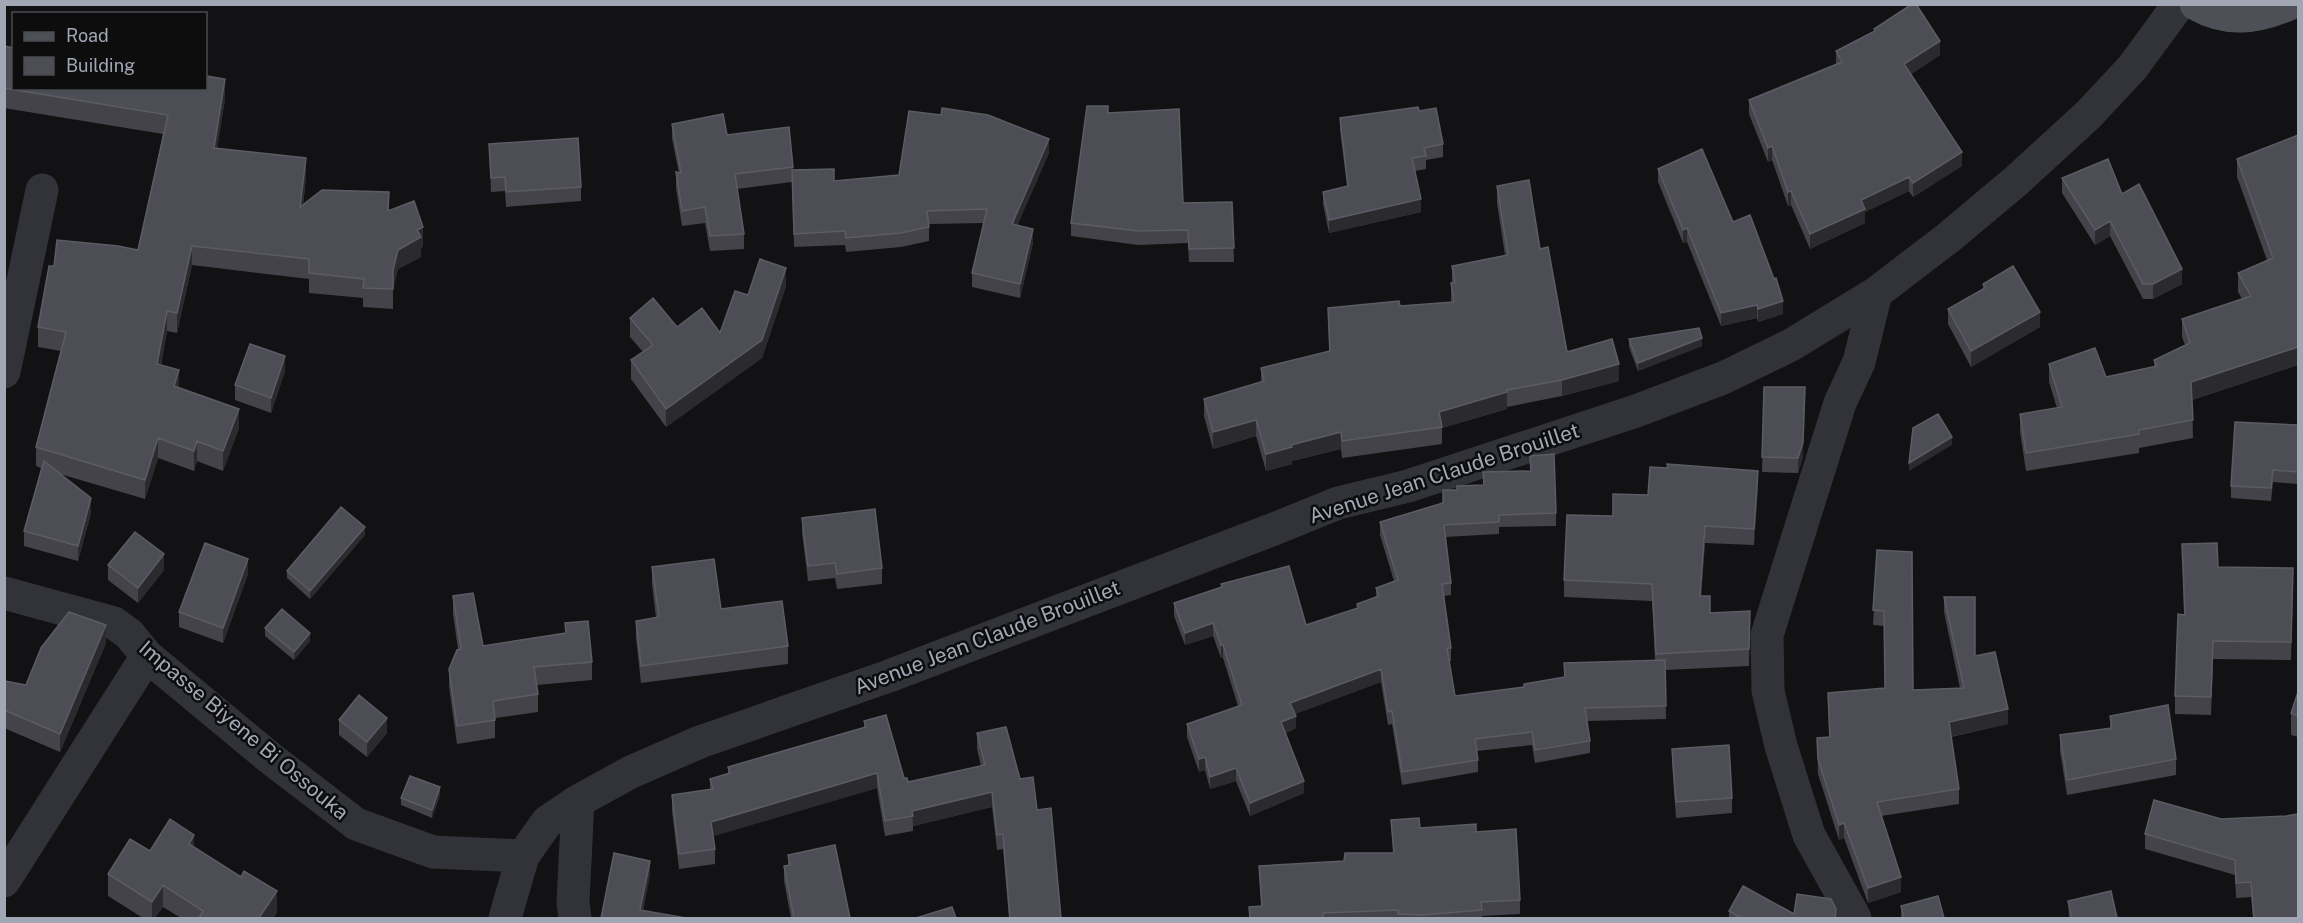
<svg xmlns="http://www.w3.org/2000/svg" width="2303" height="923" font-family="'Public Sans',sans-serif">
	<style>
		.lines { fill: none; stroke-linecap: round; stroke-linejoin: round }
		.minor { stroke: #323339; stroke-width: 33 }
		.primary { stroke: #4e5058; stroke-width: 33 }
		.wall { fill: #434349 }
		.shaded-wall { fill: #2b2b2f }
		.building { fill: #4d4e55; stroke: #5b5c64; stroke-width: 1.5 }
		.labels { text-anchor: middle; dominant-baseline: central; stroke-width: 5; stroke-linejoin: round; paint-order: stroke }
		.street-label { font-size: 21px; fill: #a2a7b5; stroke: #0d0d0e }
	</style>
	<rect width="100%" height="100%" fill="#121214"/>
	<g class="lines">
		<path class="minor" d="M4 372 42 190
			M4 593 114 623 129 634 147 656 270 758 356 824 433 852 523 856
			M4 881 147 656
			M505 918 523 856 547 822 578 801 631 772 700 742 889 676 1274 529 1338 503 1408 486 1636 411 1723 378 1791 345 1876 293 1948 238 2016 181 2088 115 2132 68 2179 4
			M575 918 573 902 578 801
			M1855 918 1809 835 1781 746 1768 691 1767 635 1840 403 1859 362 1876 293"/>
		<path class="primary" d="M2196 4C2228 22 2256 18 2289 4"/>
	</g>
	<path class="wall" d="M1874 29 1940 55 1911 74 1962 166 1913 197 1909 191 1865 212V223L1810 249 1791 205 1788 206 1772 160 1768 162 1749 114V100L1836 64V51L1874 32Z
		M4 48 225 99 217 148 306 178 303 205 389 211 423 247 421 248V257L398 269 393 290V309L363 307V298L309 293V279L192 265 177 333 167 331 161 365 179 388 239 428 223 471 197 461 194 471 158 458 145 499 60 474 91 513 78 561 24 546V531L41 468 36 466V447L61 351 38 347V327L54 266 138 250 163 134 4 108Z
		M1108 113 1183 203 1232 202 1234 262H1189L1188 243 1138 245 1071 236V223Z
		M1340 118 1443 144V157L1426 160V169L1415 171 1421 212 1329 233 1323 204V192L1347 186 1340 130Z
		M672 124 727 135 793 167V170L834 181 899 175 1049 153 1017 225 1033 243 1020 298 972 287V273L984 223 929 224V241L901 247 846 252 845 245 794 247 792 182 737 189 744 234V249L710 251 705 223 682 226 676 188V172L679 173 672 139Z
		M2298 135V365L2192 400 2193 438 2139 448V453L2026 471 2020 432V414L2057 408 2049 382V364L2106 377 2154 367V360L2185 345 2182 337V319L2242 299 2238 292V273L2267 260 2237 177V159Z
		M489 144 581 187V201L506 207 505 191 491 192Z
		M1658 169 1733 222 1783 314 1758 322 1757 318 1721 326 1687 242 1683 243 1658 182Z
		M2062 178 2122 194 2182 284 2153 299H2143L2110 236 2095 245 2062 193Z
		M1497 186 1540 249 1567 352 1619 381 1562 396 1507 407V409L1442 428V444L1342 458 1341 449 1292 461V464L1266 471 1256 436 1213 449 1204 416V399L1261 382V368L1329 351 1328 308 1400 306 1451 302V283H1452V266L1505 255 1497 203Z
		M1983 284 2040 327 1971 367 1948 324V309L1983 289Z
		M786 286 762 358 666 427 631 379V360L643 352 630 337V318L677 327 720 333 748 295Z
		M1629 339 1702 346 1638 371 1629 347Z
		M285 371 271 413 235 400V385Z
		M1764 387 1803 457 1798 473 1762 472Z
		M2298 425V484L2273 482 2271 501 2231 498V486Z
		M1667 464 1758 487 1754 545 1705 543 1701 596 1710 613 1750 611 1749 666 1665 670 1666 719 1587 721 1590 741V753L1535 763 1532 745 1477 751 1478 760V772L1402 785 1392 724 1388 725 1381 682 1295 714 1296 728 1286 733 1304 793 1250 816 1236 781 1210 789 1205 770 1199 772 1187 737V724L1238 706 1223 658H1221L1213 636 1185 645 1174 616V603L1221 587V584L1306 625 1357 608V604L1376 597V588L1394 581 1380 535V522L1443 503 1556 513V526L1499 527V534L1445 537 1451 583V595L1444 596 1451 648V661H1449L1455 696 1524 687 1564 677V663L1655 660 1652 601 1564 597V580L1613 516 1648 495 1667 468Z
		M802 518 882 568V584L837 589 835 578 808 581 802 533Z
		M365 535 310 599 287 578V571Z
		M2182 544 2218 567 2293 586 2291 660 2213 659 2211 715 2175 714V696L2184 615Z
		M1877 550 1913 690 1960 688 1944 612V597L1975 656 2008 724 1951 737 1959 789V804L1881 816 1901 892 1868 903 1844 838 1839 840 1818 774 1817 738 1829 737 1828 693 1885 688 1884 626 1873 625Z
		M108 565 164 570 138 603 108 580Z
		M652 567 721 609 788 646V664L641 683 636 638V621L656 618 652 584Z
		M248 574 223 643 179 627V612Z
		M453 596 483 646 565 633V623L592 662V680L537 685 538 694V712L495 718V738L457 744 449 687V669L458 649 453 614Z
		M265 628 310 641 294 660 265 636Z
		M106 643 60 752 4 728V681L26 685Z
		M2298 692V737L2291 735V713Z
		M2110 716 2176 759V775L2067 795 2060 751V735L2110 728Z
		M339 720 387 733 367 757 339 735Z
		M864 721 908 782 981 766 977 749V733L1020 779 1037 810 1061 918H1009L1003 849 997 850 992 807 913 826V831L885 836 877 788 713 836 715 849V864L679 869 672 811V795L710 789V779L728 774V767L864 727Z
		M1672 749 1732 798V813L1676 818 1672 764Z
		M440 795 432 818 401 805V798Z
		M2286 816 2298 918H2253L2251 897 2236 898 2235 875 2145 849V834L2221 819Z
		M1391 820 1420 828 1476 832 1520 900V914L1482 916V918H1249V907L1261 906 1259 866 1344 861 1393 853Z
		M194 848 277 913 273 918H181L163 907 155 918H143L108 896V874L150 851Z
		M788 855 850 918H791L784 881V866L788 865Z
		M2068 901 2117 918H2069Z
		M1901 906 1944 918H1901Z
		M1729 911 1794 914 1836 918H1729Z"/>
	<path class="shaded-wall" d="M1940 41V55L1904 79V64Z
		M225 79V99L214 167V148Z
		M1049 139V153L1012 238V224Z
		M1772 146V160L1768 162V148Z
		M1962 152V166L1913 197V183Z
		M306 158V178L300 226V207Z
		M1909 177V191L1865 212V223L1810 249V234L1861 200Z
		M1791 191V205L1788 206V192Z
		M1421 199V212L1329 233V220Z
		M2110 221V236L2095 245V230Z
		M423 227V247L421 248V257L398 269 393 290V309V270L398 250 417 230Z
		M1687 228V242L1683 243V230Z
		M1033 229V243L1020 298V284Z
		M192 246V265L177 333V313Z
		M786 268V286L762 358 666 427V409Z
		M2182 269V284L2153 299V284Z
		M1783 301V314L1758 322V309Z
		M1757 305V318L1721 326V313Z
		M167 311V331L157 383V364Z
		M2040 312V327L1971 367V351Z
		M1702 338V346L1638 371V363Z
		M2298 347V365L2191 400V382Z
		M285 356V371L271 413V398Z
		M1619 364V381L1562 396V380Z
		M179 370V390L174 386Z
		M1507 392V409L1442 428 1439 412Z
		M1805 402 1803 457 1798 473V458Z
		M239 409V428L223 471V451Z
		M1256 420V436L1213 449V432Z
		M1341 432V449L1292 461V464L1266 471V454L1291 445Z
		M1952 437V445L1909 471V463Z
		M158 438V458L145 499V480Z
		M197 441V461L194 471V451Z
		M1758 471V487L1754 545V529Z
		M91 498V513L78 561V546Z
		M1705 526V543L1700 613V596Z
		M365 527V535L310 599V591Z
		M164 554V570L138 603V588Z
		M248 559V574L223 643V628Z
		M1213 623V636L1185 645V633Z
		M106 625V643L60 752V734Z
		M310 633V641L294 660V652Z
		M2213 641V659L2211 715V697Z
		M1221 645H1223V658H1221Z
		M1381 669V682L1290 716V703Z
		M2008 709V724L1949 737V722Z
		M1296 716V728L1281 735V722Z
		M387 718V733L367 757V742Z
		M1205 757V770L1199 772V759Z
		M1236 768V781L1210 789V777Z
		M877 773V788L711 837V822Z
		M1304 781V793L1250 816V803Z
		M440 787V795L432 818V810Z
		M992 792V807L913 826 912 811Z
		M1844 823V838L1839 840V825Z
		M194 835V857L189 844Z
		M650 861V876L642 918 640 910Z
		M1901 877V892L1868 903V888Z
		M163 885V907L155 918H152V902Z
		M277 891V913L273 918H259Z"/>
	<path class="building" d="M1912 4H1916L1940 41 1904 64 1962 152 1913 183 1909 177 1861 200 1865 209 1810 234 1791 191 1788 192 1772 146 1768 148 1749 100 1842 62 1836 51 1875 31 1874 29Z
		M5 46 14 48V88H206V76L225 79 214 148 306 158 300 207 322 190 389 192 388 211 414 201 423 227 417 230 421 237 398 250 393 270V289L363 288 364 279 309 273V259L192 246 177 313 167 311 157 364 179 370 174 386 239 409 223 451 197 441 194 451 158 438 145 480 36 447 66 332 38 327 49 266H54L57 240 118 246 138 250 168 115 4 88Z
		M1087 106H1108V113L1179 109 1183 203 1232 202 1234 248 1189 249 1188 230 1138 231 1071 223Z
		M1418 107 1419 111 1436 108 1443 144 1424 148 1426 156 1412 158 1421 199 1329 220 1323 192 1348 186 1340 118Z
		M942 108 988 115 1049 139 1012 224 1033 229 1020 284 972 273 987 209 927 211 929 227 901 233 846 238 845 231 794 234 792 170 834 169V181L899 175 909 111 941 115Z
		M723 114 727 135 789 127 793 167 735 174 744 234 710 236 705 207 682 211 676 172 681 173 672 124Z
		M2298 135V347L2191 382 2193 420 2139 430V434L2026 453 2020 414 2062 407 2049 364 2095 348 2106 377 2157 366 2154 360 2190 343 2182 319 2251 296 2238 273 2273 258 2237 159Z
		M578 138 581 187 506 192 505 177 491 178 489 144Z
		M1702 149 1733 222 1750 215 1774 279 1776 278 1783 301 1758 309 1757 305 1721 313 1687 228 1683 230 1658 169Z
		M2108 159 2122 194 2139 184 2182 269 2153 284H2143L2110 221 2095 230 2062 178Z
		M1529 180 1540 249 1548 247 1567 352 1612 339 1619 364 1562 380 1507 390V392L1439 412 1442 427 1342 441 1341 432 1291 445 1292 447 1266 454 1256 420 1213 432 1204 399 1264 381 1261 368 1330 351 1328 308 1399 301 1400 306 1454 302 1451 283 1455 282 1452 266 1508 255 1497 186Z
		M760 259 786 268 762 340 666 409 631 360 653 345 630 318 653 298 677 327 702 308 720 333 735 291 748 295Z
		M2013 266 2040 312 1971 351 1948 309 1985 288 1983 284Z
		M1699 328 1702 338 1638 363 1629 339Z
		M250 344 285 356 271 398 235 385Z
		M1764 387H1805L1803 442 1798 458 1762 457Z
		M1938 414 1952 437 1909 463 1913 428Z
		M2235 422 2298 425V472L2273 470 2271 488 2231 486Z
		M1554 454 1556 513 1499 515V522L1444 525 1451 583 1442 584 1451 648H1447L1455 696 1524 687V684L1565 677 1564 663 1665 660 1666 706 1585 708 1590 741 1535 750 1532 732 1475 739 1478 760 1402 772 1392 711 1388 712 1381 669 1290 703 1296 716 1281 722 1304 781 1250 803 1236 768 1210 777 1205 757 1199 759 1187 724 1242 705 1223 645H1221L1213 623 1185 633 1174 603 1222 587 1221 584 1289 566 1306 625 1358 608 1357 604 1379 596 1376 588 1398 580 1380 522 1443 503V490H1457V486L1484 485 1483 472 1531 471 1530 456Z
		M44 461 91 498 78 546 24 531Z
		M1667 464 1758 471 1754 529 1705 526 1700 596H1710V613L1750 611 1749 649 1656 654 1652 584 1564 580 1567 515 1613 516V494L1648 495 1650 467 1668 468Z
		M341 507 365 527 310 591 287 571Z
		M875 509 882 568 837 574 835 563 808 566 802 518Z
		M135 532 164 554 138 588 108 565Z
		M205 543 248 559 223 628 179 612Z
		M2217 543 2218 567 2293 568 2291 642 2213 641 2211 697 2175 696 2178 614 2185 615 2182 544Z
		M1877 550 1912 552 1913 690 1964 688 1944 597H1975V656L1995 652 2008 709 1949 722 1959 789 1877 802 1901 877 1868 888 1844 823 1839 825 1818 759 1817 738 1830 737 1828 693 1885 688 1884 611 1873 610Z
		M714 559 721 609 782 601 788 646 641 666 636 621 659 617 652 567Z
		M473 593 483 646 566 633 565 623 588 621 592 662 534 667 538 694 493 701 495 720 457 726 449 669 457 650 461 649 453 596Z
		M282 609 310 633 294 652 265 628Z
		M69 612 106 625 60 734 4 710V681L26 685 41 648Z
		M2298 692V716L2291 713Z
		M359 695 387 718 367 742 339 720Z
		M2168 705 2176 759 2067 780 2060 735 2112 728 2110 716Z
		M886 715 904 778H907L908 782 985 765 977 733 1006 727 1020 779 1033 777 1037 810 1051 808 1061 918H1010L1003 834 997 835 992 792 912 811 913 816 885 821 877 773 711 822 715 849 679 854 672 795 713 789 710 779 730 773 728 767 866 727 864 721Z
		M1729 745 1732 798 1676 802 1672 749Z
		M410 776 440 787 432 810 401 798Z
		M2154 800 2221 819 2286 816 2298 814V918H2254L2251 882 2236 883 2235 860 2145 834Z
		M1419 818 1420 828 1476 824V832L1516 829 1520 900 1481 902 1482 910 1422 915 1398 914V910L1323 913V918H1250L1249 907 1262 906 1259 866 1344 861 1345 853H1394L1391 820Z
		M170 819 194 835 189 844 241 877 244 871 277 891 259 918H199L203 911 163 885 152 902 108 874 130 839 150 851Z
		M835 845 850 918H794L784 866 790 865 788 855Z
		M614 853 650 861 640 910 686 918H601Z
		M1743 886 1794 914 1797 894 1831 899 1836 909 1835 918H1741L1729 911Z
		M2111 891 2117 918H2072L2068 901Z
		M1938 896 1944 918H1904L1901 906Z
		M952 907 956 918H916Z"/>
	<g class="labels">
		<g class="street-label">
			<text transform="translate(1444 473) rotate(-18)">Avenue Jean Claude Brouillet</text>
			<text transform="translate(987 637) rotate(-21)">Avenue Jean Claude Brouillet</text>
			<text transform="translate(244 730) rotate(40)">Impasse Biyene Bi Ossouka</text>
		</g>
	</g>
	<rect width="2303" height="923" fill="none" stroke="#a2a7b5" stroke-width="12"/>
	<rect x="12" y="12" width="195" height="78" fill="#0d0d0e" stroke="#494b51" stroke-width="1.5"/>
	<rect x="24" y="32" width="30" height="9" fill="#4e5058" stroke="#494b51" stroke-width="1.5"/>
	<text x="66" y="42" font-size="18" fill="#a2a7b5">Road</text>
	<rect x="24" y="57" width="30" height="18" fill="#4d4e55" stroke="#494b51" stroke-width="1.5"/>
	<text x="66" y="72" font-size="18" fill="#a2a7b5">Building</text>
</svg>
